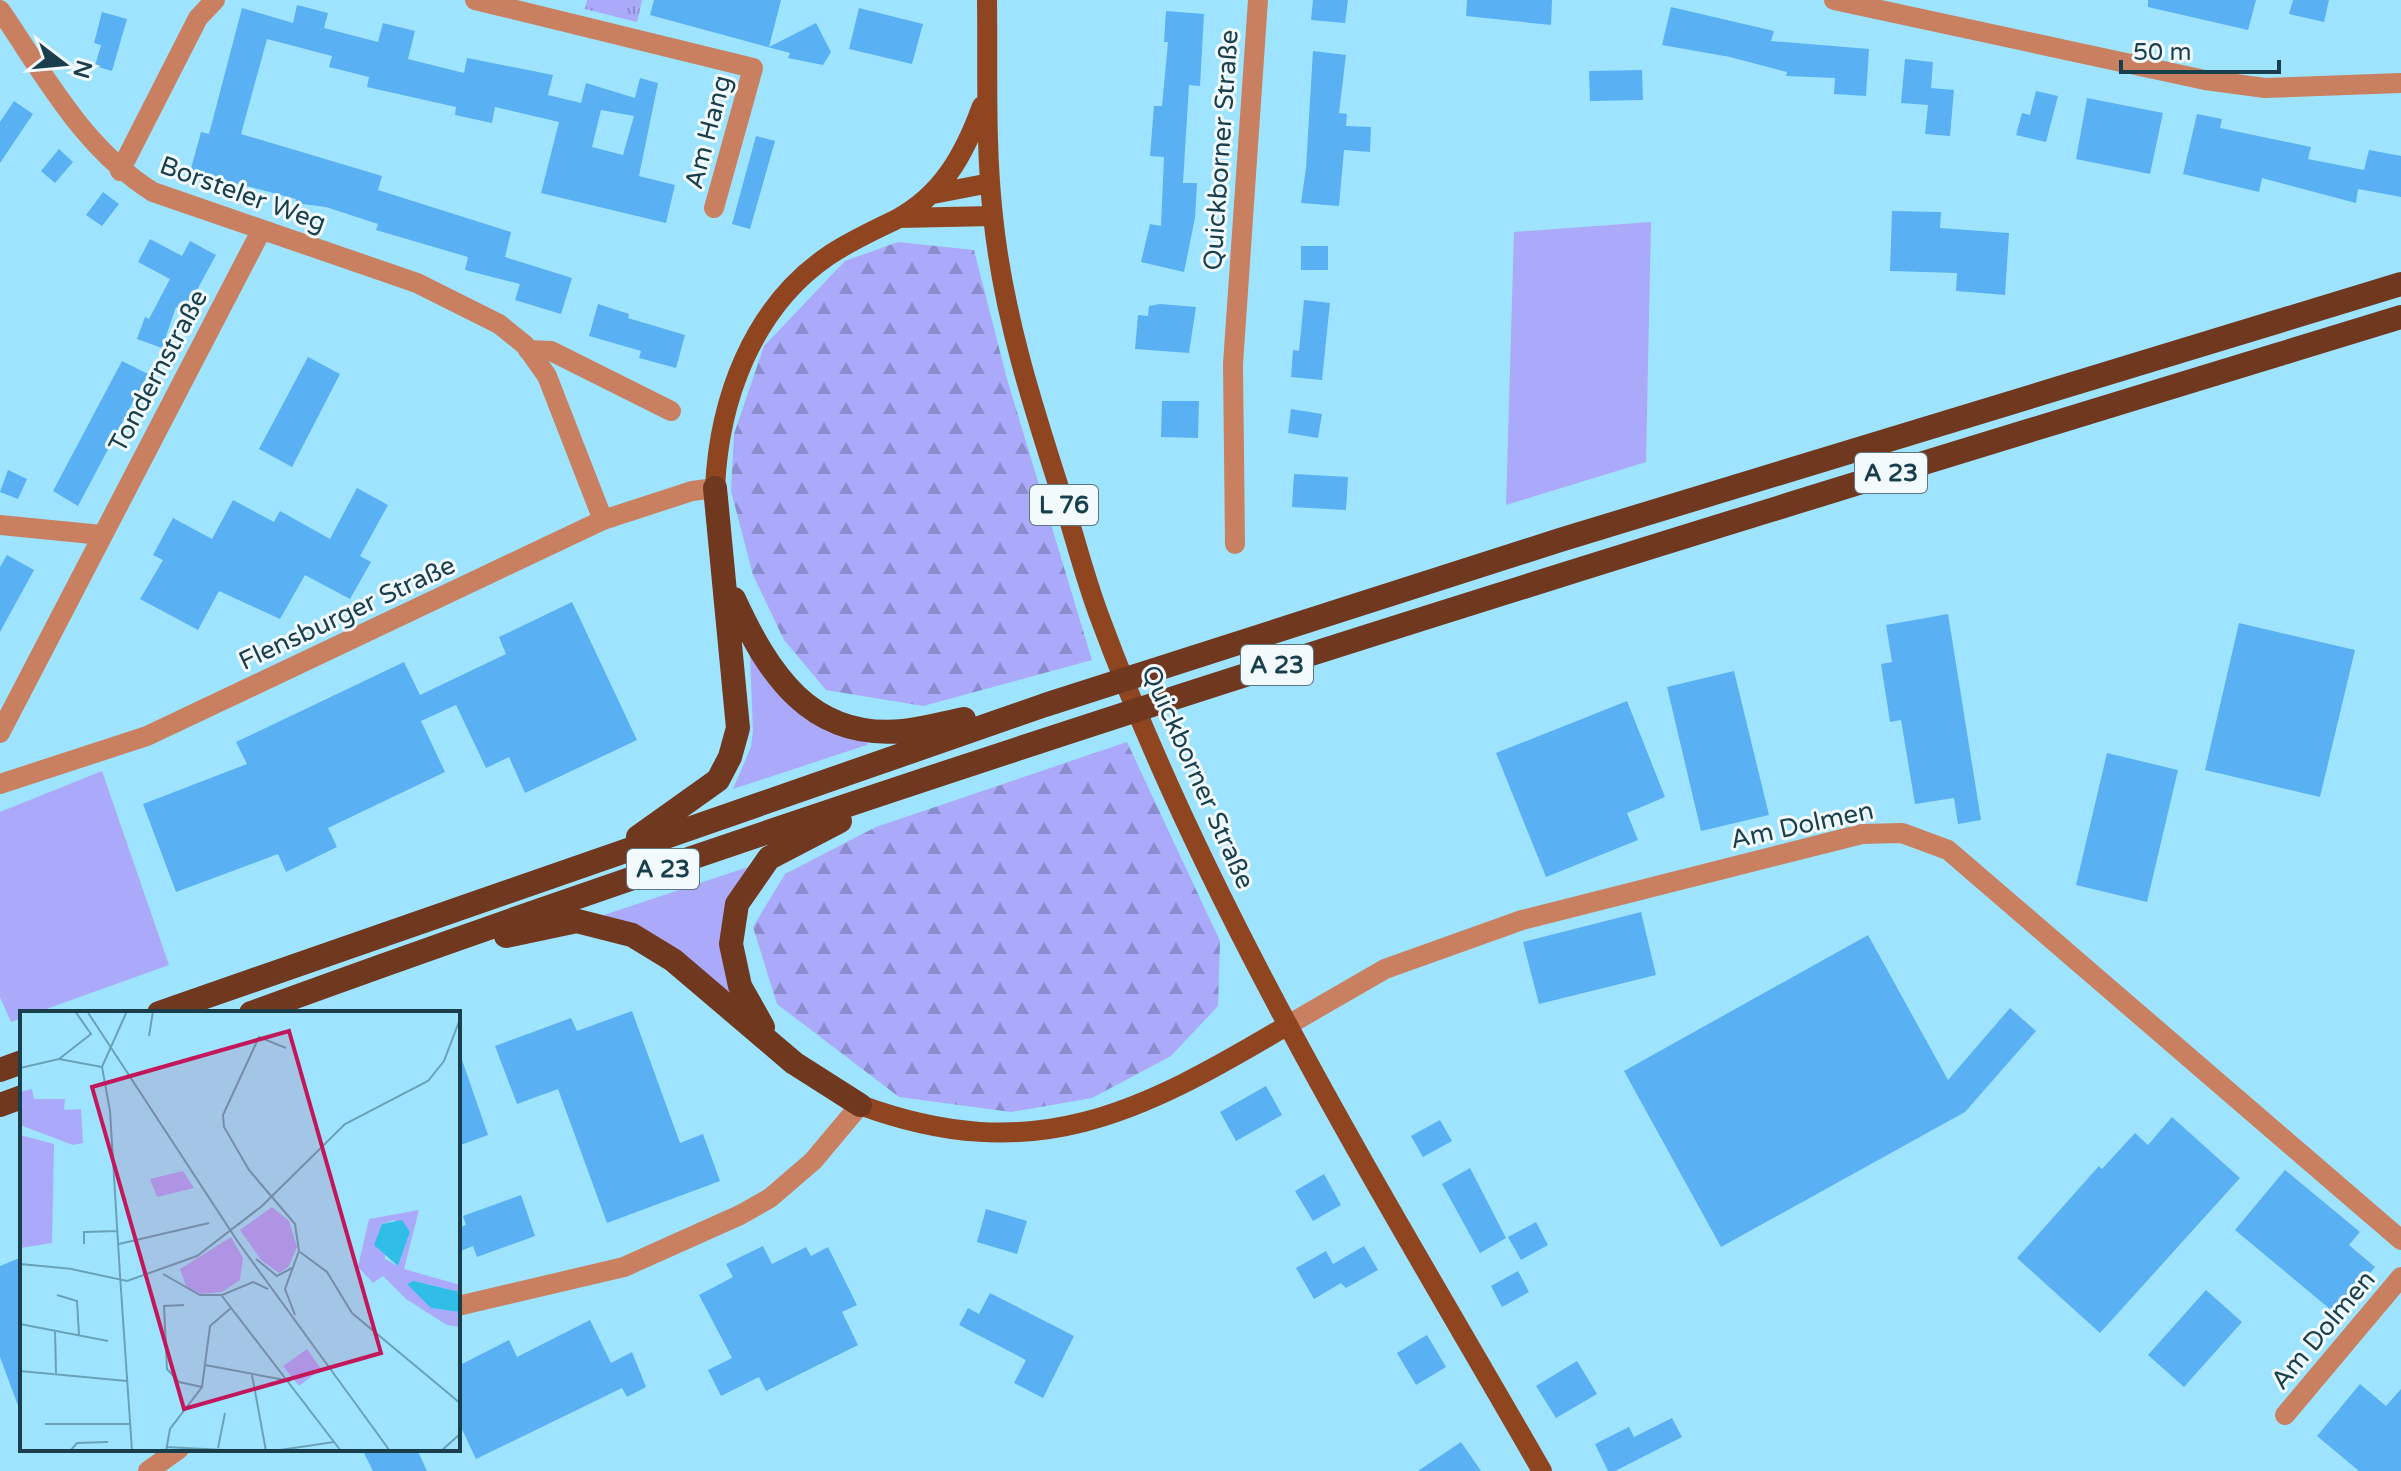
<svg xmlns="http://www.w3.org/2000/svg" width="2401" height="1471" font-family="'Varela Round',sans-serif">
	<style>
		.grass { fill: #abaafa }
		.forest { fill: url(#forest-firs) }
		.park { fill: url(#park-tufts) }
		.building { fill: #59b1f3; fill-rule: evenodd }
		.lines { fill: none; stroke-linecap: round; stroke-linejoin: round }
		.minor { stroke: #c88061; stroke-width: 20 }
		.major { stroke: #904521; stroke-width: 20 }
		.highway { stroke: #70381e; stroke-width: 24 }
		.labels { text-anchor: middle; dominant-baseline: central; stroke-width: 6; stroke-linejoin: round; paint-order: stroke }
		.shield { fill: #f2fafe; stroke: #5a7782; stroke-width: 2 }
		.shield-label { font-size: 24px; font-weight: bold; fill: #193f4d }
		.street-label { font-size: 26px; fill: #193f4d; stroke: #f2fafe }
		.inset-road { fill: none; stroke: #69a2b7; stroke-width: 2 }
		.view { fill: #c2185b; fill-opacity: 0.15; stroke: #c2185b; stroke-width: 4 }
		.inset-edge { fill: none; stroke: #193f4d; stroke-width: 4 }
	</style>
	<defs>
		<pattern id="forest-firs" width="22" height="20" patternUnits="userSpaceOnUse" patternTransform="scale(2)"><rect width="22" height="20" fill="#abaafa"/><path d="M5 1l3.5 6h-7zM16 11l3.5 6h-7z" fill="#8a8ccd"/></pattern>
		<pattern id="park-tufts" width="24" height="20" patternUnits="userSpaceOnUse" patternTransform="scale(2)"><rect width="24" height="20" fill="#abaafa"/><path d="M3 7l-1-3M5 7V3M7 7l1-3M15 17l-1-3M17 17v-4M19 17l1-3" fill="none" stroke="#8a8ccd"/></pattern>
	</defs>
	<rect width="100%" height="100%" fill="#9fe4fe"/>
	<path class="grass" d="M1651 222 1646 462 1506 505 1514 232Z
		M750 656 868 741 867 745 733 789 751 747 753 731Z
		M102 771 169 965 35 1013H22V1018L11 1022 0 997V812Z
		M751 866 737 888 744 1007 606 919 604 915Z"/>
	<path class="forest" d="M898 242 974 250 1007 379 1092 660 923 706 826 690 784 640 753 575 731 491 734 434 764 346 845 261Z
		M1127 742 1220 941 1218 1006 1171 1056 1092 1098 1011 1112 899 1097 777 1004 753 927 785 874 876 827Z"/>
	<path class="park" d="M587 0H642L637 22 585 9Z"/>
	<path class="building" d="M654 0H781L769 47 816 23 831 52 823 65 788 58 790 53 650 15Z
		M1313 0H1348L1345 23 1311 20Z
		M1467 0H1552L1551 25 1466 16Z
		M2148 0H2256L2248 30 2148 7Z
		M2293 0H2329L2324 22 2289 14Z
		M297 5 328 13 324 28 378 42 383 23 415 31 408 59 464 73 467 58 553 75 548 95 581 103 586 83 635 98 640 78 658 83 639 176 675 185 666 223 541 193 559 122 495 107 492 123 455 115 456 107 367 87 369 77 329 67 332 56 267 39 241 134 382 176 378 190 511 232 505 257 572 278 561 314 515 300 520 284 465 270 468 257 376 230 378 224 326 207 295 203 296 199 224 180 223 185 189 176 201 132 209 134 242 8 293 23ZM601 110 634 116 623 155 592 147Z
		M1671 7 1774 31 1771 41 1869 49 1866 96 1834 94 1835 78 1786 76 1787 72 1730 57 1662 45Z
		M859 8 923 24 912 64 849 49Z
		M1166 11 1204 14 1200 86 1189 85 1183 183H1197L1195 218 1184 272 1141 262 1150 224 1161 226 1164 157 1150 156 1154 106H1162L1168 42H1164Z
		M102 12 127 19 112 71 95 66 101 45 94 43Z
		M1313 51 1346 55 1339 113 1347 114 1346 126 1371 127 1370 152 1344 150 1339 206 1301 203 1306 168Z
		M1905 59 1933 62 1931 88 1954 90 1950 136 1925 134 1928 105 1901 103Z
		M1642 70 1643 100 1590 101 1589 71Z
		M2036 91 2058 96 2046 142 2016 135 2022 113 2030 115Z
		M2087 98 2163 113 2150 174 2076 159Z
		M14 101 33 114 0 163V122Z
		M2197 114 2222 119 2220 128 2311 147 2308 159 2364 170 2369 150 2401 156V197L2358 189 2356 203 2262 178 2259 192 2183 174Z
		M756 136 775 141 750 229 732 224Z
		M59 149 73 162 55 183 41 171Z
		M103 192 119 204 102 226 86 215Z
		M1892 211 1941 212 1940 228 2009 233 2005 295 1956 291 1957 273 1890 271Z
		M150 239 182 256 190 241 216 255 185 312 176 307 162 348 137 339 145 317 149 319 170 279 138 262Z
		M1301 246H1328V270H1301Z
		M1304 300 1330 303 1322 380 1291 377 1293 350 1299 351Z
		M598 304 629 314 628 318 685 335 676 368 639 358 641 351 589 336Z
		M1160 304 1196 307 1189 353 1135 349 1138 315 1148 316 1149 306Z
		M308 357 340 374 292 467 259 449Z
		M122 361 148 374 78 506 53 491Z
		M1162 401H1199L1198 438 1161 437Z
		M1291 409 1322 414 1318 438 1288 433Z
		M8 470 27 479 18 499 0 492Z
		M1294 474 1348 477 1346 510 1292 507Z
		M357 488 388 505 360 556 371 562 350 599 305 575 280 619 219 591 198 630 140 599 163 560 153 555 173 518 212 539 233 500 274 522 280 511 330 539Z
		M7 555 34 570 0 632V567Z
		M572 602 637 740 525 793 509 757 486 768 456 705 421 721 445 772 328 828 337 847 286 872 278 854 176 892 143 804 247 764 236 742 404 662 420 695 506 654 499 637Z
		M1948 614 1981 820 1958 824 1954 798 1915 804 1901 720 1890 722 1881 664 1892 662 1886 625Z
		M2239 623 2355 650 2320 797 2205 770Z
		M1734 671 1769 815 1701 831 1667 687Z
		M1627 701 1665 797 1627 813 1638 840 1546 877 1496 753Z
		M2107 753 2178 770 2147 902 2076 885Z
		M1641 912 1656 975 1539 1004 1523 942Z
		M1868 935 1948 1080 2010 1008 2036 1031 1965 1112 1721 1247 1624 1071Z
		M632 1011 680 1143 703 1134 720 1181 607 1223 558 1089 517 1104 495 1046 571 1018 577 1031Z
		M461 1057 488 1135 458 1146V1058Z
		M1266 1086 1282 1115 1236 1141 1220 1112Z
		M2172 1117 2240 1178 2100 1333 2017 1258 2099 1166 2102 1169 2135 1133 2148 1145Z
		M1440 1120 1452 1141 1423 1157 1411 1136Z
		M1470 1168 1506 1238 1480 1253 1442 1184Z
		M2285 1170 2360 1232 2349 1245 2375 1267 2336 1314 2235 1230Z
		M1324 1174 1341 1205 1313 1221 1295 1191Z
		M521 1195 535 1236 477 1257 473 1246 458 1252V1228L466 1225 463 1216Z
		M986 1209 1027 1221 1017 1254 977 1242Z
		M1536 1222 1548 1245 1521 1260 1508 1237Z
		M763 1246 772 1264 806 1247 811 1256 828 1247 857 1305 842 1312 858 1345 766 1391 759 1377 721 1396 708 1370 732 1358 699 1295 733 1277 726 1264Z
		M1364 1246 1378 1270 1346 1288 1341 1283 1314 1299 1296 1268 1326 1251 1333 1264Z
		M22 1257V1411H20L0 1357V1266Z
		M1518 1271 1529 1292 1502 1307 1491 1286Z
		M2206 1290 2242 1322 2184 1387 2148 1355Z
		M990 1293 1074 1336 1043 1398 1014 1383 1026 1360 959 1325 968 1308 979 1314Z
		M590 1320 611 1363 632 1352 646 1387 627 1397 622 1388 476 1459 458 1421V1366L509 1340 517 1357Z
		M1427 1335 1446 1367 1416 1385 1397 1353Z
		M1577 1361 1597 1394 1556 1418 1536 1386Z
		M2360 1384 2386 1406 2401 1389V1471H2359L2317 1436Z
		M1672 1418 1682 1437 1615 1471H1608L1595 1444 1629 1427 1634 1437Z
		M1461 1442 1481 1471H1418Z
		M362 1449H417L427 1471H373Z"/>
	<g class="lines">
		<path class="minor" d="M475 0 753 68 714 208
			M1834 0 2205 80 2265 88 2401 83
			M0 10C46 77 83 148 153 192L417 283 499 324 525 345 547 376 603 520
			M120 171 198 18 215 0
			M528 350 551 351 671 411
			M0 525 102 535
			M1235 544 1233 364 1258 0
			M0 733 261 231
			M0 784 147 736 603 520 692 491 715 488
			M1288 1025 1385 969 1522 920 1862 834 1902 833 1948 850 2401 1240
			M458 1306 624 1267 740 1215 770 1198 813 1161 860 1105
			M2285 1415 2401 1277
			M148 1471 179 1449"/>
		<path class="major" d="M987 0C988 72 985 144 993 216 1003 315 1034 410 1064 503 1076 542 1086 581 1100 618 1211 918 1383 1194 1542 1471
			M933 194 990 183
			M899 218 993 216
			M715 488C719 400 752 308 828 256 850 241 873 231 897 219 943 194 965 153 982 106
			M860 1105C1034 1169 1140 1113 1288 1025"/>
		<path class="highway" d="M734 599C768 673 810 740 903 731 924 729 944 723 964 719
			M638 837 718 780 730 757 738 728 715 488
			M506 936 577 921 632 935 673 960 794 1063 860 1105
			M159 1013 1045 705 1560 540 2401 284
			M251 1013C959 755 1681 537 2401 317
			M763 1027 740 986 731 944 737 904 769 858 840 821
			M0 1070 22 1062
			M0 1105 22 1097"/>
	</g>
	<g class="labels">
		<g class="shield">
			<rect x="1855" y="453" width="72" height="40" rx="6"/>
			<rect x="1030" y="485" width="68" height="40" rx="6"/>
			<rect x="1241" y="645" width="72" height="40" rx="6"/>
			<rect x="627" y="849" width="72" height="40" rx="6"/>
		</g>
		<g class="shield-label">
			<text x="1891" y="473">A 23</text>
			<text x="1064" y="505">L 76</text>
			<text x="1277" y="665">A 23</text>
			<text x="663" y="869">A 23</text>
		</g>
		<g class="street-label">
			<text transform="translate(708 132) rotate(-75)">Am Hang</text>
			<text transform="translate(1221 150) rotate(-86)">Quickborner Straße</text>
			<text transform="translate(243 194) rotate(20)">Borsteler Weg</text>
			<text transform="translate(158 371) rotate(-62)">Tondernstraße</text>
			<text transform="translate(347 613) rotate(-25)">Flensburger Straße</text>
			<text transform="translate(1198 777) rotate(66)">Quickborner Straße</text>
			<text transform="translate(1802 825) rotate(-12)">Am Dolmen</text>
			<text transform="translate(2323 1330) rotate(-50)">Am Dolmen</text>
		</g>
	</g>
	<g transform="translate(20 1011)">
		<rect width="440" height="440" fill="#9fe4fe"/>
		<path d="M12 78 14 88H45L44 99 61 98 63 132 53 134 0 114V81ZM0 124 34 133 32 232 0 237ZM163 160 174 177 137 186 130 168ZM399 199 384 258 440 274V281L394 270 411 297 440 301V316L427 314 386 288 363 265 353 272 338 256 349 208ZM374 209 390 221 378 255 365 248 362 213ZM287 338 301 358 279 375 263 355Z" fill="#abaafa" fill-rule="evenodd"/>
		<path d="M252 196 269 210 277 236 269 255 259 262 241 249 220 219ZM211 226 223 247 220 269 202 281 181 283 166 275 160 258Z" fill="#abaafa"/>
		<path d="M382 209 390 221 378 255 354 234 362 213ZM394 270 440 281V301L411 297 387 273Z" fill="#30bde8"/>
		<path class="inset-road" d="M67 0 218 231 370 440M129 25 133 0M39 48 71 23 55 0M0 57 39 48 82 56M251 185 229 159 204 116 203 104 239 26 266 37M252 186 275 213 279 240M64 233V221L98 220M99 233 189 212M280 241 307 261 332 302 440 392M236 248 257 265 272 257M0 253 53 258M51 258 107 270 177 245 242 195 325 113 408 70 424 50 440 8M143 263 180 284H202M100 264 90 100 82 56 107 0M100 264 112 440M37 284 57 290 59 324M202 284 233 271 248 278M202 285 321 440M164 294 144 295 147 358 159 371 182 376M275 304 265 278 279 240M0 313 88 330M35 319 36 362M185 354 270 370M0 360 107 370M232 364 246 440M25 413H110M146 436 223 440M198 437 205 402M50 440 57 432 88 431M146 440 150 418 182 376 190 315 211 297M253 440 314 431M421 440 440 423"/>
		<path class="view" d="M269 20 361 342 164 398 72 76Z"/>
		<rect width="440" height="440" class="inset-edge"/>
	</g>
	<g transform="translate(64 64) rotate(106)" stroke="#f2fafe" stroke-width="6" paint-order="stroke">
	<path d="M0-6L14 30L0 20L-14 30Z" fill="#193f4d"/>
	<text y="-12" font-size="22" font-weight="bold" text-anchor="middle" fill="#193f4d">N</text>
	</g>
	<path d="M2121 60v12h158v-12" fill="none" stroke="#193f4d" stroke-width="4"/>
	<text x="2133" y="60" font-size="24" fill="#193f4d" stroke="#f2fafe" stroke-width="6" paint-order="stroke">50 m</text>
</svg>
